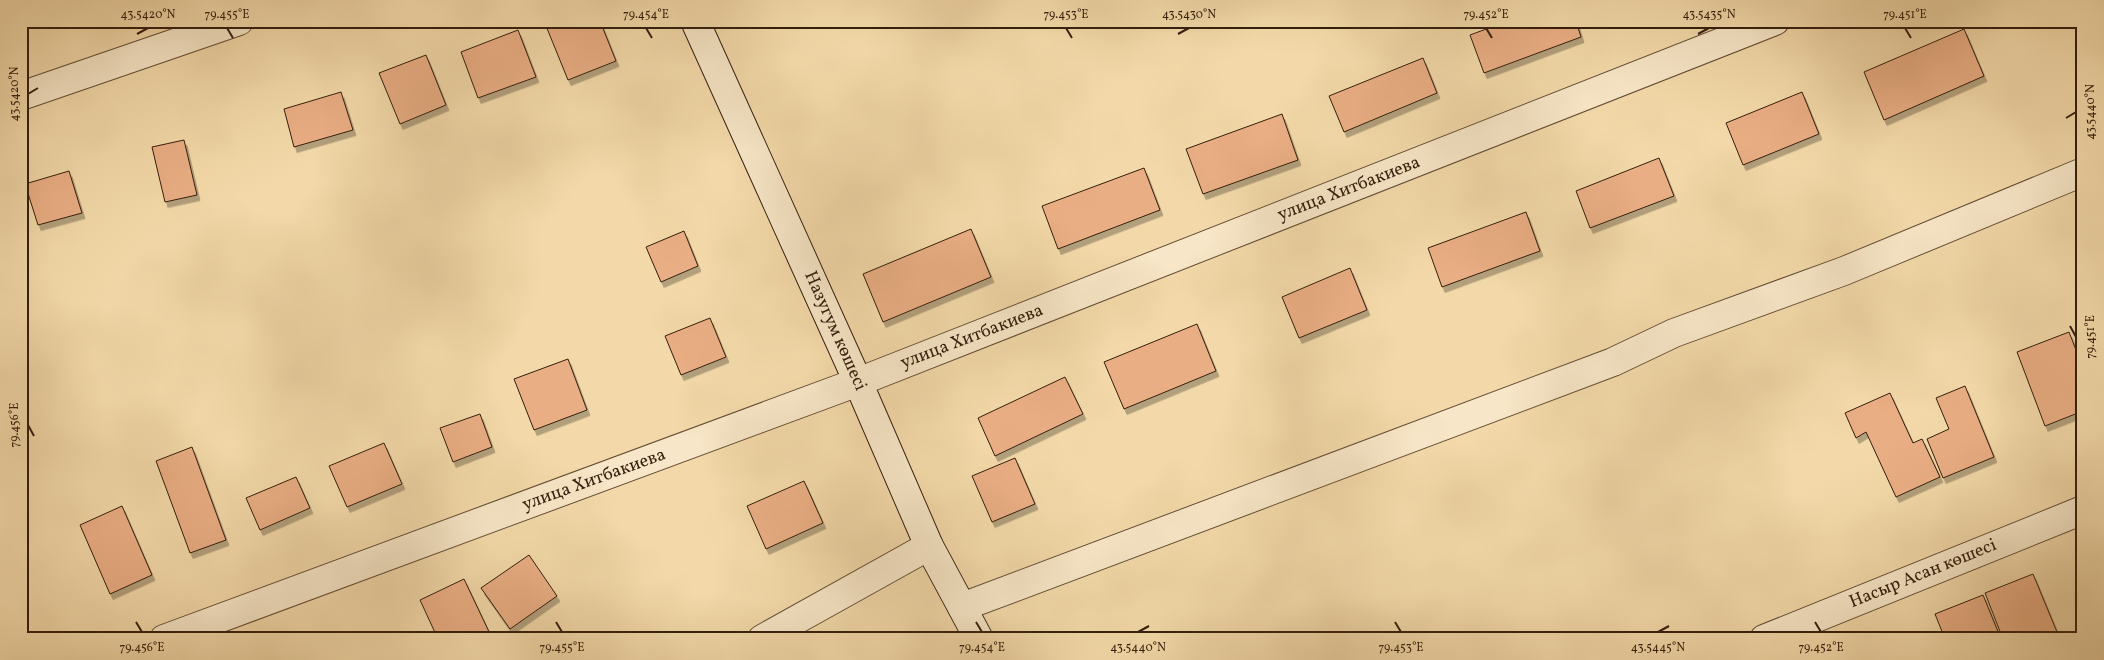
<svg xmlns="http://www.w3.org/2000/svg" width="2104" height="660" viewBox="0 0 2104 660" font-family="Vollkorn,serif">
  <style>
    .building { fill: #eaae84; stroke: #341e0d; filter: url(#shadow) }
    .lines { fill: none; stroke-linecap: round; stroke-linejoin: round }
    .street-casing { stroke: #644d34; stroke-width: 30 }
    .secondary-casing { stroke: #341e0d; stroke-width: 30 }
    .street { stroke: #f7e6c7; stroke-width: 28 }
    .secondary { stroke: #f7e6c7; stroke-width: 28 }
    .ticks { fill: none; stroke: #341e0d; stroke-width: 2 }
    .labels { text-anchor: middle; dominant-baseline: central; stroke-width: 5; stroke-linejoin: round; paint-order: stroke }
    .street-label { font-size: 18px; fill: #341e0d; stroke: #f7e6c7 }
    .neatline { fill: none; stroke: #341e0d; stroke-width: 2 }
    .ticks-label { font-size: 12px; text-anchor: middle; fill: #341e0d }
  </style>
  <defs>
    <filter id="shadow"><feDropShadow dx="3" dy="5.5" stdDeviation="0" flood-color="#0004"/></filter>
  </defs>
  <rect width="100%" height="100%" fill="#f3d9a9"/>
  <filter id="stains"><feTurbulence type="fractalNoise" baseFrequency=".004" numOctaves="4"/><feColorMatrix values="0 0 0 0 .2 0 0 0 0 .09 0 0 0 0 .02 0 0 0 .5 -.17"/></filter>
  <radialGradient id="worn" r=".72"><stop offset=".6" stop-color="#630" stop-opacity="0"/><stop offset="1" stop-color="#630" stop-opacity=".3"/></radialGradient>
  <path class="building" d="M544 21H600L616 61 568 80Z
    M1508 21H1576L1581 37 1484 73 1470 35Z
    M1964 29 1984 76 1884 120 1864 72Z
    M518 30 536 77 478 98 461 52Z
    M426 55 446 105 400 124 379 73Z
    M1423 58 1437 93 1344 132 1329 96Z
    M341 92 353 130 294 147 284 109Z
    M1802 92 1819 134 1743 165 1726 123Z
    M1282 114 1298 160 1203 194 1186 149Z
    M184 140 197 195 165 202 152 147Z
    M1659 158 1674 196 1590 228 1576 191Z
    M1144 168 1160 210 1058 249 1042 206Z
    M69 171 82 213 38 225 25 184Z
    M1526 212 1540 251 1442 287 1428 248Z
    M971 229 991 277 883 322 863 274Z
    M684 231 698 266 661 282 646 247Z
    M1350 268 1367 310 1299 338 1282 297Z
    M710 318 726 357 681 375 665 336Z
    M1197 324 1216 371 1124 409 1104 362Z
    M2069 332 2083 368V411L2045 426 2017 352Z
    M568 359 587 410 534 430 514 379Z
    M1065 377 1083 414 995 456 978 418Z
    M1965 386 1994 457 1943 478 1927 439 1949 429 1936 398Z
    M1890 393 1913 443 1922 439 1940 477 1896 497 1866 432 1856 438 1845 413Z
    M480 414 492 447 453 462 440 428Z
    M384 443 402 484 347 507 329 466Z
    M192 447 226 540 190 553 156 461Z
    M1015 458 1035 504 992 522 972 476Z
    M296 477 310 508 260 530 246 498Z
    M804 481 823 523 766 549 747 506Z
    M122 506 152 575 110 594 80 525Z
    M529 555 557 596 510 629 481 588Z
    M2033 574 2057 632 2040 639H2003L1985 593Z
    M464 579 491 636 485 639H438L420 600Z
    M1983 595 2001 639H1945L1935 614Z"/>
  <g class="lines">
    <defs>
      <path id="street" d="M21 96 239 21
        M962 607 1613 362 1674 333 1844 271 2083 172
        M164 639 858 382 1775 21
        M762 639 929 546
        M1764 639 2083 510"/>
      <path id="secondary" d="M695 21 858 382 929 546 979 639"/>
    </defs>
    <use href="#street" class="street-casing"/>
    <use href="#secondary" class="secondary-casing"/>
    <use href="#street" class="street"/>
    <use href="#secondary" class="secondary"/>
  </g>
  <path class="ticks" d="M227 28 233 38M646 28 652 38M1066 28 1072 38M1486 28 1492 38M1905 28 1911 38M137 34 148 28M1178 34 1189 28M1698 34 1709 28M28 94 38 88M2066 118 2076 112M2070 326 2076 337M28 425 34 436M136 622 142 632M556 622 562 632M976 622 982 632M1395 622 1401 632M1815 622 1821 632M1138 632 1149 626M1658 632 1669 626"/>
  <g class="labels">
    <g class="street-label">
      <text transform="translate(1349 189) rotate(-21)">улица Хитбакиева</text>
      <text transform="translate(835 331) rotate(66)">Назугум көшесі</text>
      <text transform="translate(972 337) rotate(-21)">улица Хитбакиева</text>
      <text transform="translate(594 480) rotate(-20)">улица Хитбакиева</text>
      <text transform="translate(1923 574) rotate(-22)">Насыр Асан көшесі</text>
    </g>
  </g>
  <rect width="2104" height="660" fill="none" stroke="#f3d9a9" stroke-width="55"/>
  <rect x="28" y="28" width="2048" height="604" class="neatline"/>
  <g class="ticks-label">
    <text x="148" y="18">43.5420°N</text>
    <text x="227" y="18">79.455°E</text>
    <text x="646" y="18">79.454°E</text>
    <text x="1066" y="18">79.453°E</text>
    <text x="1189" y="18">43.5430°N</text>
    <text x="1486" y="18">79.452°E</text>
    <text x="1709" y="18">43.5435°N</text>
    <text x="1905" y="18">79.451°E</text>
    <text transform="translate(14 94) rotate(-90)" y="4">43.5420°N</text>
    <text transform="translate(2090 112) rotate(-90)" y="4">43.5440°N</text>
    <text transform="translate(2090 337) rotate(-90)" y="4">79.451°E</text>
    <text transform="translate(14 425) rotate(-90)" y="4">79.456°E</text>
    <text x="142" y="651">79.456°E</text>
    <text x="562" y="651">79.455°E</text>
    <text x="982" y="651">79.454°E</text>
    <text x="1138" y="651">43.5440°N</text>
    <text x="1401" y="651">79.453°E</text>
    <text x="1658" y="651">43.5445°N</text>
    <text x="1821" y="651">79.452°E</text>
  </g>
  <rect width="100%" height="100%" filter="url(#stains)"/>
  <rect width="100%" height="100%" fill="url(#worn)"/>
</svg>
